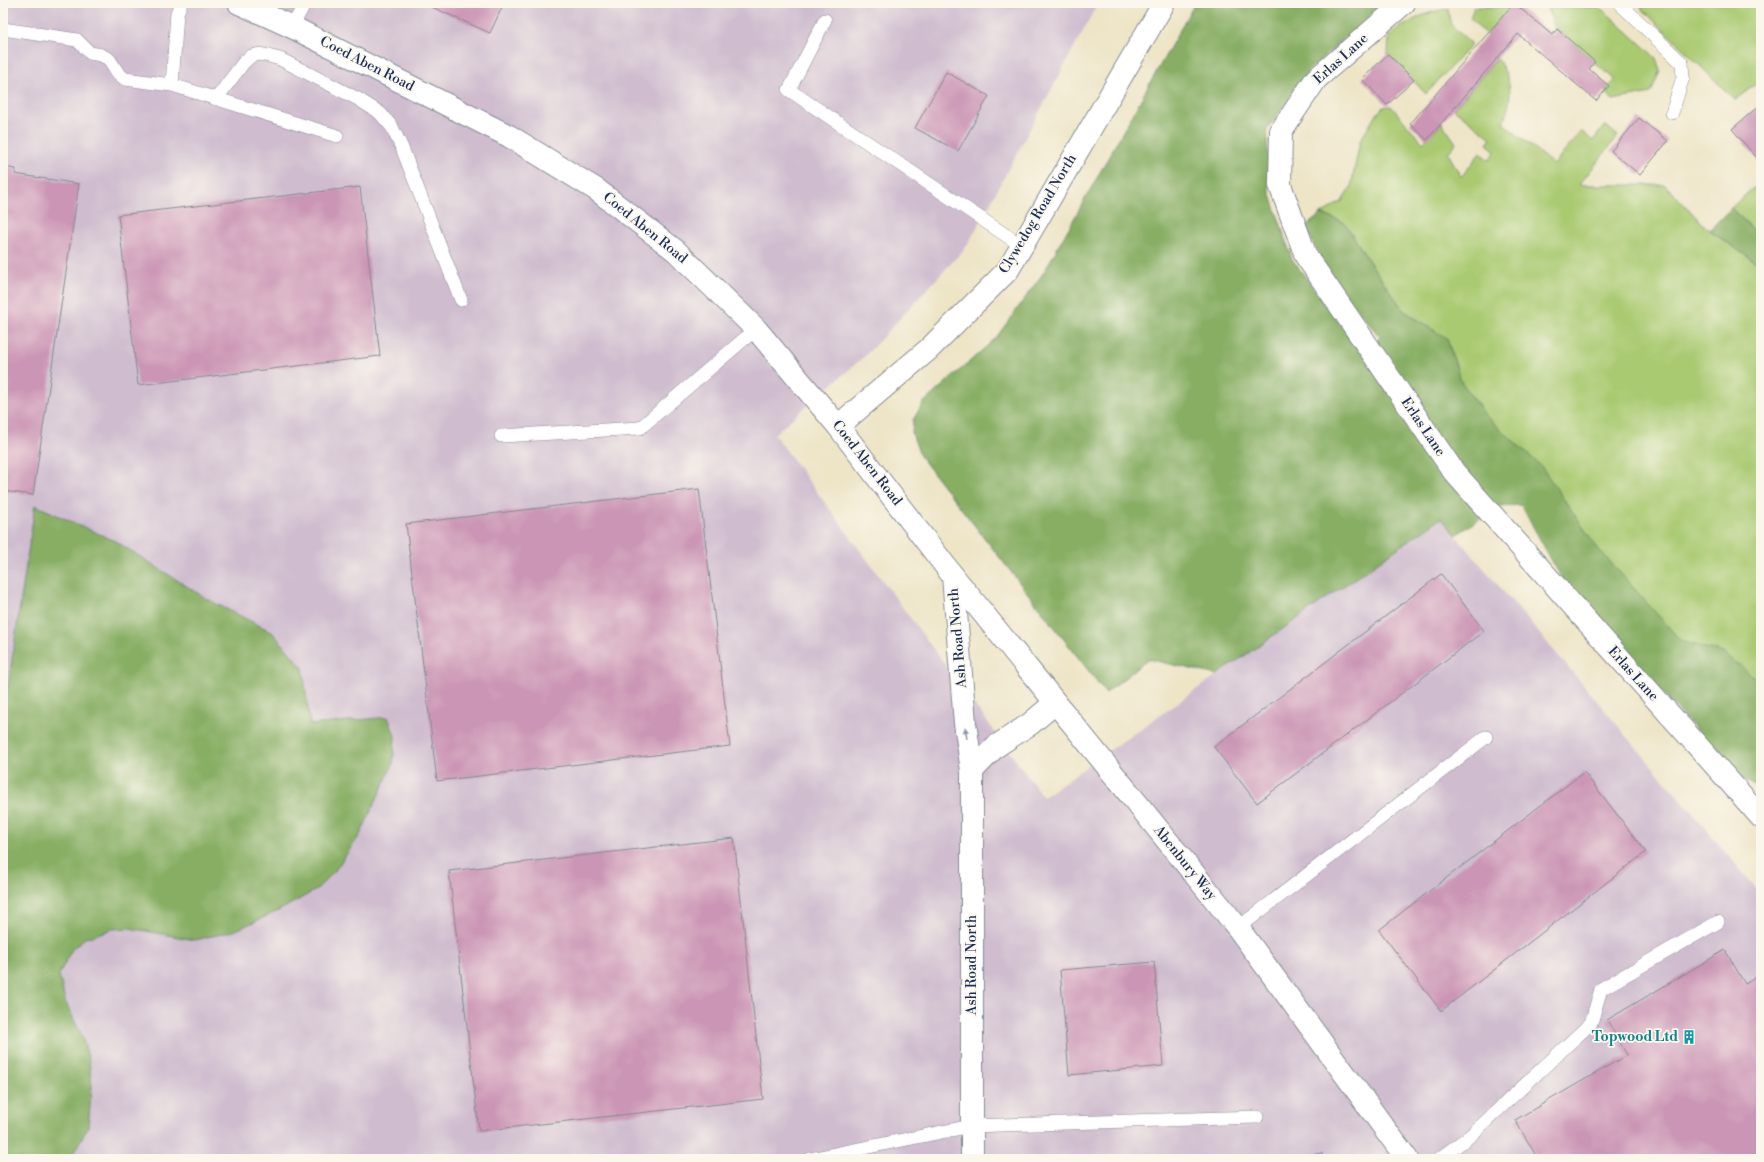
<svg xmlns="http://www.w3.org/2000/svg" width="1764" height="1162" viewBox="0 0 1764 1162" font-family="'Libre Bodoni',serif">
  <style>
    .industrial { fill: #cfbdcf }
    .green { fill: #aaca72; stroke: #627c68 }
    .forest { fill: #87ae64; stroke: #516e61 }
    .building { fill: #cb95b5 }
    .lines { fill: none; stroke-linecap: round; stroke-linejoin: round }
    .lane-casing { stroke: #848a92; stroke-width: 14 }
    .street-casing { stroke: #848a92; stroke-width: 24 }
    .secondary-casing { stroke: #848a92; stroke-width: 24 }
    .lane { stroke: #fff; stroke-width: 13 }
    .street { stroke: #fff; stroke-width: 22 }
    .secondary { stroke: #fff; stroke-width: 22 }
    .oneway { fill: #8d97ae }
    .labels { text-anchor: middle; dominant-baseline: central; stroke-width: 3.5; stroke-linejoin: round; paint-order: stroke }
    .street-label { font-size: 14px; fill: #1b2f5e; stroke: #fbf7ec }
    .culture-label { font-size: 14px; font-weight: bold; fill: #0d838f; stroke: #fbf7ec; text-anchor: end }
  </style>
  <rect width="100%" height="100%" fill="#fbf7ec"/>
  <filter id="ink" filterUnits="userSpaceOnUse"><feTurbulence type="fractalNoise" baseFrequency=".025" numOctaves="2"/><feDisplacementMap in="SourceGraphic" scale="8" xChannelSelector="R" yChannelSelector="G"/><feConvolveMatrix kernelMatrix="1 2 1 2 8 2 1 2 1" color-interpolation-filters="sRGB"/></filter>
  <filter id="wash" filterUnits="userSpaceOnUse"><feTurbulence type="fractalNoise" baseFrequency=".012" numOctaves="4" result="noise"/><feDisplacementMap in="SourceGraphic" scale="16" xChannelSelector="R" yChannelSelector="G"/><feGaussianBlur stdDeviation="0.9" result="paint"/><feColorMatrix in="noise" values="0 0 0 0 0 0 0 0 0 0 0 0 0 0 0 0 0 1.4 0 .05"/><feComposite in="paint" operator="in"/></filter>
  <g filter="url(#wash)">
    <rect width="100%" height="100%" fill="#eee5c7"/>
    <path class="industrial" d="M3 3H1098L967 246 866 355 774 434 1043 797 1441 518 1761 894V1159H3Z"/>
    <path class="green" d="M1636 3H1761V80L1735 100Z
      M1474 7H1511L1486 35 1470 18Z
      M1547 7H1598L1608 14 1656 58 1660 70 1651 93 1613 100 1605 91 1615 80 1557 29 1556 31Z
      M1448 9 1451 25 1472 44 1426 94 1388 54 1389 35C1407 23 1425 11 1448 9Z
      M1497 59C1513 80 1513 99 1503 123L1554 165 1581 131 1593 141 1605 125 1618 136 1579 185H1665L1709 230 1761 266V771L1483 450 1447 339 1404 311 1366 257 1345 223 1321 214 1342 201 1351 187 1360 141 1374 118 1383 107 1391 106 1423 143 1442 123 1456 143 1448 153 1461 177 1480 153 1489 160 1495 151 1487 144 1491 138 1454 109Z
      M1753 188 1761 189V230L1757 233 1731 208Z"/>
    <path class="forest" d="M1195 3H1384L1309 70 1267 130 1269 189 1292 259 1365 357 1380 337 1352 303 1324 264 1305 227 1321 214 1345 223 1366 257 1404 311 1447 339 1461 381 1485 415 1541 466 1596 546 1681 641 1724 653 1761 683V791L1732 771 1562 579 1521 505 1499 506 1456 535 1441 518 1217 675 1148 659 1106 693 920 456 912 433 913 420 923 403 996 338 1044 272Z
      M1731 208 1756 233 1761 230V266L1709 230Z
      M35 505 117 542 207 599 272 632 303 668 310 725 388 717 395 736 393 764 360 835 334 872 316 890 278 911 234 931 195 940 129 928 113 929 85 938 72 949 59 974 65 1001 82 1036 89 1060 92 1087 88 1127 70 1159H3V720Z"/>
    <g id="blocks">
      <path class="building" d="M423 3H504L490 33Z
        M1514 3 1552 35 1557 29 1595 62 1589 69 1609 86 1596 101 1518 34 1427 140 1410 124Z
        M1388 54 1414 80 1387 105 1362 79Z
        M946 72 989 96 958 151 915 128Z
        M1761 104V163L1732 129Z
        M1639 118 1668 141 1640 175 1611 151Z
        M3 167 16 169 15 174 79 184 33 495 3 491Z
        M360 187 380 356 138 385 118 215Z
        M699 489 730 746 437 781 406 524Z
        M1441 574 1484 631 1257 803 1214 747Z
        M1584 772 1646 852 1441 1011 1379 930Z
        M734 838 763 1099 479 1131 449 871Z
        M1725 950 1745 984 1761 974V1159H1538L1515 1120 1627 1055 1607 1020Z
        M1154 962 1163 1066 1069 1075 1060 970Z
        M1322 1153V1159H1279V1158Z"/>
    </g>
  </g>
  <g filter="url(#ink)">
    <use href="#blocks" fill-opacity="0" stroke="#848a92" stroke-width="1"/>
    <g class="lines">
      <defs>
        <path id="lane" d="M181 3 177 13 172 85 337 136
          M1619 3 1682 63 1683 77 1672 113
          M825 20 789 90 1022 246
          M292 27 305 3
          M3 29 77 40 90 53 101 55 109 59 118 73 125 79 172 85
          M216 99 244 62 251 56 260 54 280 59 358 99 380 113 392 127 402 148 461 300
          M501 436 640 428 756 329
          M1238 928 1486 737
          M810 1159 971 1126 1257 1117
          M1439 1159 1470 1136 1591 1023 1601 989 1718 922"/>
        <path id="street" d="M1404 3 1316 79 1281 131 1280 185 1306 256 1454 472 1761 817
          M953 576 965 723 972 771V1159
          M972 771 995 747 1030 724 1055 703"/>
        <path id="secondary" d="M239 3 292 27 509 136 597 190 676 251 756 329 838 426 953 576 1238 928 1407 1159
          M838 426 929 349 1008 270 1164 3"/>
      </defs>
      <use href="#lane" class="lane-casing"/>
      <use href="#street" class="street-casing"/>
      <use href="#secondary" class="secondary-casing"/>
      <use href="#lane" class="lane"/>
      <use href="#street" class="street"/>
      <use href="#secondary" class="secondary"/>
    </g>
    <defs><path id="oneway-solid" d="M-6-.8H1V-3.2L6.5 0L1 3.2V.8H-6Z"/></defs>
    <use class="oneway" href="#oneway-solid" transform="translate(966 733) rotate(-99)"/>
  </g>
  <defs>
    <symbol id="building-bare" viewBox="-9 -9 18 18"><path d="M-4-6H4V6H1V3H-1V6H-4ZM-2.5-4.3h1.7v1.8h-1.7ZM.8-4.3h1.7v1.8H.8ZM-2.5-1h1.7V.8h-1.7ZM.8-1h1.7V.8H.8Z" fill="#0f9aa8" stroke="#fbf7ec" stroke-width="2.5" paint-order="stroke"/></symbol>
  </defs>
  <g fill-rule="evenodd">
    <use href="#building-bare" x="1679" y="1027" width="20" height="20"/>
  </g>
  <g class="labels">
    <g class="street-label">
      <text transform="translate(1341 59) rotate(-42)">Erlas Lane</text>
      <text transform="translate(367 64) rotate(27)">Coed Aben Road</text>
      <text transform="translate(1038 214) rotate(-59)">Clywedog Road North</text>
      <text transform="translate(645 228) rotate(39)">Coed Aben Road</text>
      <text transform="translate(1423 427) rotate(56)">Erlas Lane</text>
      <text transform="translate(867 463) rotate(52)">Coed Aben Road</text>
      <text transform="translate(958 638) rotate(-95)">Ash Road North</text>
      <text transform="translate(1633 674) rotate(48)">Erlas Lane</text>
      <text transform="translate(1185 863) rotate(51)">Abenbury Way</text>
      <text transform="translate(972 965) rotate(-90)">Ash Road North</text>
    </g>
    <g class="culture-label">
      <text x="1678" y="1037">Topwood Ltd</text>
    </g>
  </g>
  <rect width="1764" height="1162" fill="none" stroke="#fbf7ec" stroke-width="16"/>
</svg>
